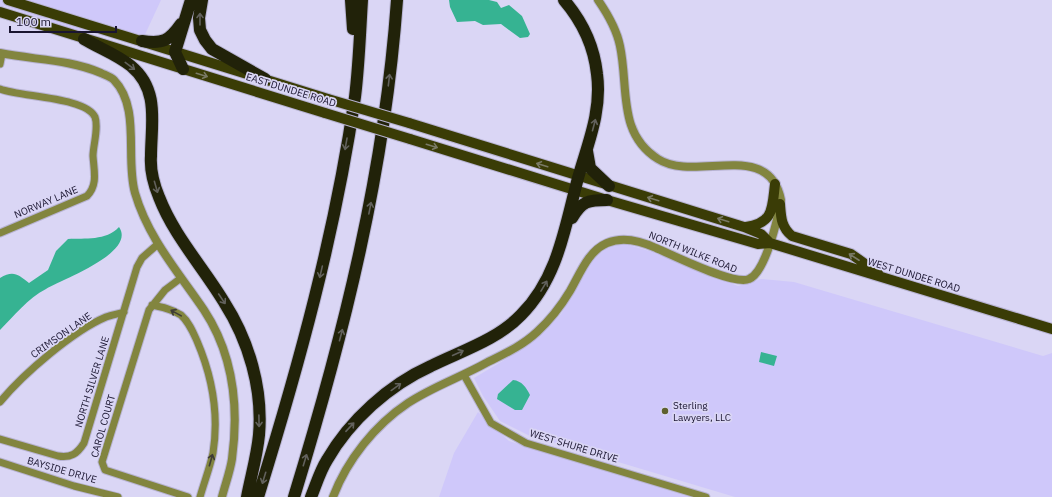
<svg xmlns="http://www.w3.org/2000/svg" width="1052" height="497" viewBox="0 0 1052 497" font-family="'IBM Plex Sans',sans-serif">
  <style>
    .built { fill: #cfc8fa }
    .water { fill: #36b392 }
    .lines { fill: none; stroke-linecap: round; stroke-linejoin: round }
    .minor-casing { stroke: #b7b3d2; stroke-width: 9 }
    .tertiary-casing { stroke: #b7b3d2; stroke-width: 10 }
    .primary-casing { stroke: #b7b3d2; stroke-width: 12 }
    .motorway-casing { stroke: #b7b3d2; stroke-width: 14 }
    .minor { stroke: #82853f; stroke-width: 7 }
    .tertiary { stroke: #82853f; stroke-width: 8 }
    .primary { stroke: #3a3c06; stroke-width: 10 }
    .motorway { stroke: #212209; stroke-width: 12 }
    .primary-bridge-casing { stroke: #b7b3d2; stroke-width: 12; stroke-linecap: butt }
    .primary-bridge { stroke: #3a3c06; stroke-width: 10 }
    .oneway { stroke: #62615c }
    .oneway2 { stroke: #7a7a66 }
    .oneway3 { stroke: #3e3c35 }
    .poi-dot { fill: #5e612e; stroke: #dad6f5; stroke-width: 1.5 }
    .labels { text-anchor: middle; dominant-baseline: central; stroke-width: 3.5; stroke-linejoin: round; paint-order: stroke }
    .street-label { font-size: 10px; fill: #1a1530; stroke: #dad6f5 }
    .poi-label { font-size: 10px; fill: #1a1530; stroke: #dad6f5; text-anchor: start }
  </style>
  <rect width="100%" height="100%" fill="#dad6f5"/>
  <path class="built" d="M0 0H161L142 41 121 35 77 31 4 6 0 18Z
    M622 243 656 253 738 286 761 279 794 282 1043 356 1052 353V497H735L528 435 500 421 483 396 474 378 529 345 561 314 592 261 605 249Z
    M478 412 509 441 690 497H439L454 453Z"/>
  <path class="water" d="M449 0H489L497 2 501 8 509 5 522 16 530 34 528 37 520 38 501 24 483 25 475 21 457 22 450 7Z
    M119 227C137 253 60 280 46 289 28 298 14 316 0 330V278C13 270 18 274 29 283L48 270 56 251 68 239C85 238 106 241 119 227Z
    M761 352 777 356 774 366 759 362Z
    M513 380C522 381 526 387 530 395L522 410H515L497 399 498 394Z"/>
  <g class="lines">
    <defs>
      <path id="minor" d="M0 64 2 54
        M0 89C20 97 86 97 95 117 99 128 93 145 93 156 94 171 98 185 87 196L0 233
        M181 278 165 290 149 310 102 462 105 470 188 497
        M152 305C162 307 172 309 181 315 189 322 193 332 197 341 212 376 219 415 213 453 210 467 204 483 200 497
        M464 375 491 423 526 443 706 497
        M0 402C23 374 73 331 106 317 111 315 118 314 124 312
        M0 439 58 456C71 458 77 454 84 443L137 267 142 258 158 244
        M0 462 74 486 118 497"/>
      <path id="tertiary" d="M0 53C34 60 68 59 101 73 105 75 111 77 114 80 141 108 125 158 135 193 148 238 179 273 204 310 233 354 239 407 232 459 230 472 225 485 222 497
        M333 497C347 460 375 425 408 403 432 387 461 377 486 363 504 354 522 346 537 332 550 320 561 306 570 291 580 274 588 251 607 243 623 236 641 241 656 248 673 255 734 286 749 279 766 272 778 217 781 200 769 138 695 183 658 159 617 133 629 88 620 46 617 31 607 13 598 0"/>
      <path id="primary" d="M8 0 328 99
        M0 12 325 113
        M409 123 744 227 761 234 770 243
        M410 139 607 200 758 244 770 243 1052 329
        M780 204C781 217 781 227 792 236L851 254 878 273
        M746 227C774 223 772 208 775 184"/>
      <path id="motorway" d="M202 0 199 18 200 30 205 40 212 49 265 79
        M351 0 353 29
        M84 39C99 48 118 55 131 66 160 90 151 124 151 156 150 170 154 185 159 197 174 236 203 267 224 302 249 341 263 389 259 435 257 456 251 476 247 497
        M142 41C163 44 169 41 181 24
        M183 69 175 52 191 0
        M587 151 590 168 609 186
        M572 218C582 201 588 200 607 200
        M258 497C299 365 335 234 355 97 359 65 360 32 362 0
        M294 497C344 334 385 170 397 0
        M311 497C316 485 320 471 327 460 350 420 389 385 431 366 461 351 497 340 521 315 558 278 565 227 578 178 588 143 602 111 597 74 594 46 582 21 564 0"/>
    </defs>
    <use href="#minor" class="minor-casing"/>
    <use href="#tertiary" class="tertiary-casing"/>
    <use href="#primary" class="primary-casing"/>
    <use href="#motorway" class="motorway-casing"/>
    <use href="#minor" class="minor"/>
    <use href="#tertiary" class="tertiary"/>
    <use href="#primary" class="primary"/>
    <use href="#motorway" class="motorway"/>
    <defs>
      <path id="primary-bridge" d="M328 99 409 123
        M325 113 410 139"/>
    </defs>
    <use href="#primary-bridge" class="primary-bridge-casing"/>
    <use href="#primary-bridge" class="primary-bridge"/>
  </g>
  <defs><path id="oneway-shaft" d="M-6 0H5M1.5-3L5.5 0L1.5 3" fill="none" stroke-width="1.6" stroke-linecap="round" stroke-linejoin="round"/></defs>
  <g class="oneway">
    <use href="#oneway-shaft" transform="translate(200 19) rotate(-90)"/>
    <use href="#oneway-shaft" transform="translate(130 66) rotate(37)"/>
    <use href="#oneway-shaft" transform="translate(389 80) rotate(-83)"/>
    <use href="#oneway-shaft" transform="translate(594 125) rotate(-75)"/>
    <use href="#oneway-shaft" transform="translate(346 144) rotate(100)"/>
    <use href="#oneway-shaft" transform="translate(156 187) rotate(74)"/>
    <use href="#oneway-shaft" transform="translate(370 208) rotate(-79)"/>
    <use href="#oneway-shaft" transform="translate(321 272) rotate(103)"/>
    <use href="#oneway-shaft" transform="translate(544 286) rotate(-59)"/>
    <use href="#oneway-shaft" transform="translate(222 299) rotate(56)"/>
    <use href="#oneway-shaft" transform="translate(341 335) rotate(-75)"/>
    <use href="#oneway-shaft" transform="translate(458 353) rotate(-24)"/>
    <use href="#oneway-shaft" transform="translate(396 387) rotate(-36)"/>
    <use href="#oneway-shaft" transform="translate(259 421) rotate(89)"/>
    <use href="#oneway-shaft" transform="translate(350 427) rotate(-47)"/>
    <use href="#oneway-shaft" transform="translate(305 460) rotate(-73)"/>
    <use href="#oneway-shaft" transform="translate(264 478) rotate(107)"/>
  </g>
  <g class="oneway2">
    <use href="#oneway-shaft" transform="translate(202 75) rotate(17)"/>
    <use href="#oneway-shaft" transform="translate(432 146) rotate(17)"/>
    <use href="#oneway-shaft" transform="translate(542 165) rotate(-163)"/>
    <use href="#oneway-shaft" transform="translate(653 199) rotate(-163)"/>
    <use href="#oneway-shaft" transform="translate(723 220) rotate(-163)"/>
    <use href="#oneway-shaft" transform="translate(854 257) rotate(-147)"/>
  </g>
  <g class="oneway3">
    <use href="#oneway-shaft" transform="translate(176 313) rotate(-151)"/>
    <use href="#oneway-shaft" transform="translate(211 460) rotate(-74)"/>
  </g>
  <circle class="poi-dot" cx="665" cy="411" r="4"/>
  <g class="labels">
    <g class="street-label">
      <text transform="translate(291 90) rotate(17)">EAST DUNDEE ROAD</text>
      <text transform="translate(46 202) rotate(-23)">NORWAY LANE</text>
      <text transform="translate(693 252) rotate(22)">NORTH WILKE ROAD</text>
      <text transform="translate(914 275) rotate(17)">WEST DUNDEE ROAD</text>
      <text transform="translate(61 335) rotate(-35)">CRIMSON LANE</text>
      <text transform="translate(92 382) rotate(-73)">NORTH SILVER LANE</text>
      <text transform="translate(103 426) rotate(-74)">CAROL COURT</text>
      <text transform="translate(574 446) rotate(17)">WEST SHURE DRIVE</text>
      <text transform="translate(62 470) rotate(16)">BAYSIDE DRIVE</text>
    </g>
    <g class="poi-label">
      <text x="673" y="405">Sterling<tspan x="673" dy="12">Lawyers, LLC</tspan></text>
    </g>
  </g>
  <path d="M10 26v6h106v-6" fill="none" stroke="#1a1530" stroke-width="2"/>
  <text x="16" y="26" font-size="12" fill="#1a1530" stroke="#dad6f5" stroke-width="3" paint-order="stroke">100 m</text>
</svg>
